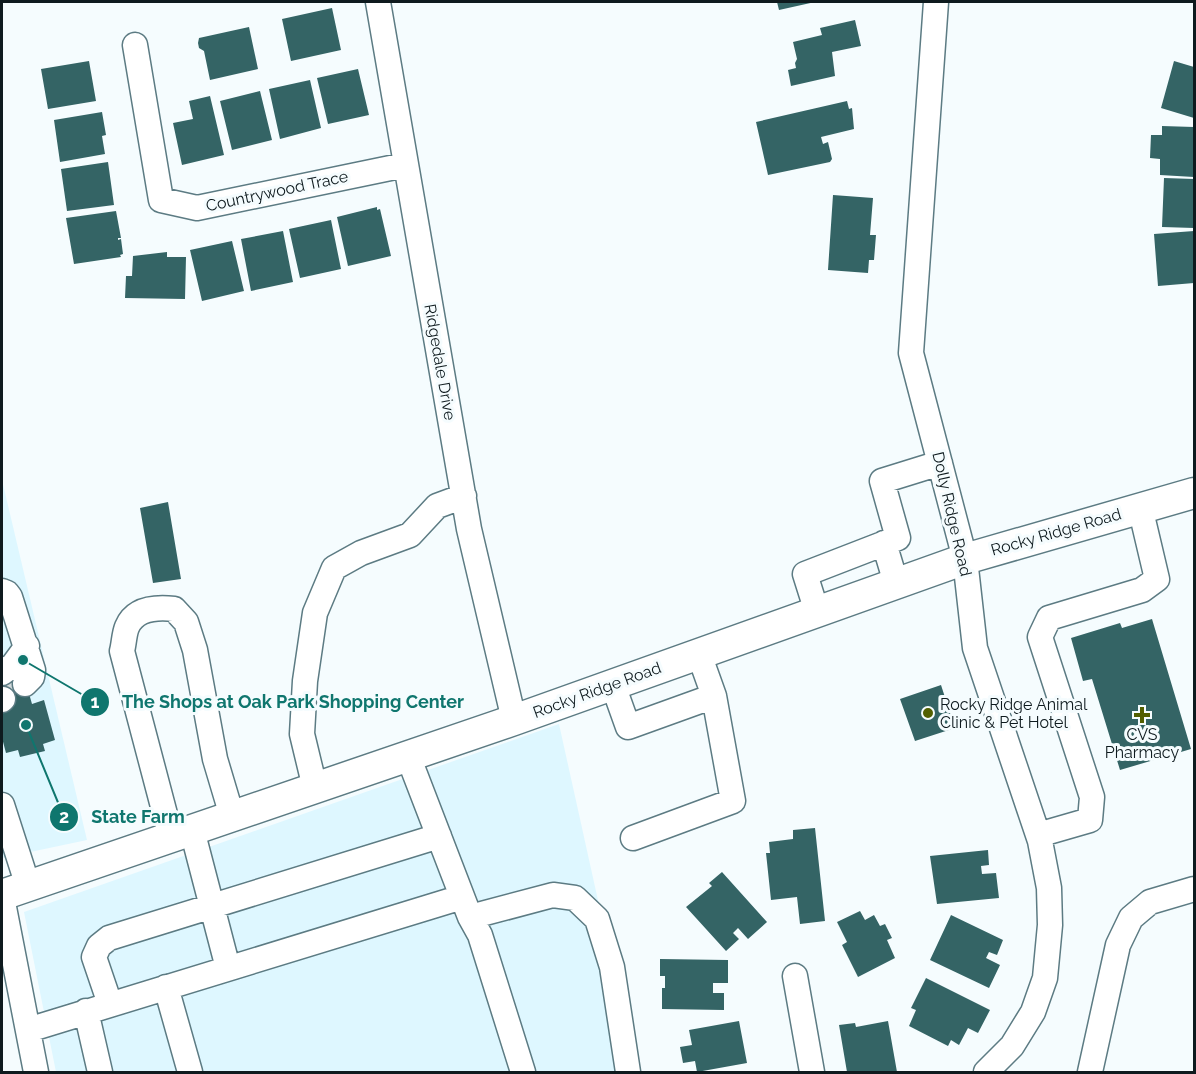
<svg xmlns="http://www.w3.org/2000/svg" width="1196" height="1074" viewBox="0 0 1196 1074" font-family="Raleway,sans-serif">
  <style>
    .built { fill: #def7ff }
    .building { fill: #346465 }
    .lines { fill: none; stroke-linecap: round; stroke-linejoin: round }
    .minor-tunnel { stroke: #d2dadc; stroke-width: 24; stroke-dasharray: 24 12; stroke-linecap: butt }
    .minor-casing { stroke: #5c7b83; stroke-width: 27 }
    .major-casing { stroke: #5c7b83; stroke-width: 33 }
    .minor { stroke: #fff; stroke-width: 24 }
    .major { stroke: #fff; stroke-width: 30 }
    .poi-dot { fill: #525f00; stroke: #f5fcfe; stroke-width: 2 }
    .labels { text-anchor: middle; dominant-baseline: central; stroke-width: 6; stroke-linejoin: round; paint-order: stroke }
    .street-label { font-size: 16px; fill: #0e1a1e; stroke: #f5fcfe }
    .poi-label { font-size: 16px; fill: #0e1a1e; stroke: #f5fcfe; text-anchor: start }
    .leader { fill: none; stroke: #0f766e; stroke-width: 2 }
    .callout-dot { fill: #0f766e; stroke: #f5fcfe; stroke-width: 2 }
    .mark-label { font-size: 18px; text-anchor: middle; font-weight: bold; fill: #fff }
    .callout-label { font-size: 18px; text-anchor: middle; font-weight: bold; fill: #0f766e; stroke: #f5fcfe; stroke-width: 6; stroke-linejoin: round; paint-order: stroke }
  </style>
  <rect width="100%" height="100%" fill="#f5fcfe"/>
  <path class="built" d="M2 480 87 840 2 858Z
    M559 724 636 1072H56L24 912Z"/>
  <path class="building" d="M777 2H815L779 10Z
    M332 8 341 50 291 61 282 19Z
    M855 20 861 46 832 52 835 76 791 86 788 70 796 68 795 63 797 59 793 42 822 35 820 28Z
    M249 27 258 69 210 80 204 51 199 48 198 43 199 38Z
    M89 61 96 101 48 109 41 69Z
    M1174 61 1194 67V118L1161 108Z
    M358 69 369 115 328 124 317 78Z
    M310 80 321 128 280 139 269 89Z
    M260 91 272 140 232 150 220 101Z
    M210 96 224 155 182 165 173 123 193 119 189 101Z
    M847 101 849 109 852 108 854 129 821 137 823 144 828 142 832 159 830 162 768 175 756 122Z
    M102 112 106 135 102 136 105 154 60 162 54 120Z
    M1162 126 1194 127V177L1160 175V159L1150 158 1151 135H1162Z
    M108 162 114 205 67 211 61 169Z
    M1164 178 1194 179V228L1162 227Z
    M833 195 873 198 870 235H876L874 260H869L868 273 828 270Z
    M377 207V210L380 209 391 256 348 266 337 217Z
    M116 211 121 238H118V240L121 239 123 254 120 255 121 257 74 264 66 218Z
    M331 220 341 269 300 278 289 229Z
    M283 231 293 282 251 291 241 239Z
    M1194 231V283L1158 286 1154 234Z
    M232 241 244 291 202 301 190 250Z
    M167 252V257H186L185 299 125 298 126 276H132L133 256Z
    M168 502 181 579 153 583 140 508Z
    M1152 619 1191 749 1120 770 1092 679 1083 681 1071 638 1120 623 1122 628Z
    M12 666 28 690 32 704 44 700 55 740 43 744 45 751 20 757 18 750 6 753 2 738V673Z
    M941 685 955 728 915 741 900 699Z
    M815 828 825 921 800 924 797 897 771 900 766 853H770L769 842 793 839V830Z
    M988 850 989 865 981 866 982 874 996 873 999 898 937 904 930 856Z
    M722 872 767 922 748 939 738 928 733 933 739 939 726 951 686 907 712 886 709 883Z
    M860 911 865 920 874 915 880 926 885 924 892 938 887 940 895 958 858 977 842 945 847 942 837 922Z
    M951 915 1003 940 997 955 989 952 986 958 1000 965 989 988 930 960Z
    M660 959 728 960V983H713V993H724V1010L662 1009V988H665V976H660Z
    M926 978 990 1010 978 1033 968 1028 959 1045 951 1040 948 1046 909 1026 916 1010 911 1008Z
    M739 1021 747 1063 697 1072 695 1061 683 1063 680 1047 692 1045 689 1030Z
    M888 1021 897 1072H847L839 1025 855 1023 856 1027Z"/>
  <g class="lines">
    <path class="minor-tunnel" d="M2 687 18 676"/>
    <defs>
      <path id="minor" d="M378 2 469 529 514 720
        M936 2 911 353 965 559 975 648 1040 841 1049 888 1050 925 1045 978 1033 1012 1012 1046 986 1072
        M135 45 161 200 197 208 405 165
        M884 543 896 583
        M2 591 7 593 10 597 33 670 32 677 25 684
        M817 612 805 574 898 538 882 481 940 463
        M2 673 13 665 27 646
        M613 685 628 727 714 696 699 654
        M2 700 3 699
        M408 756 470 917 480 935 523 1072
        M315 788 302 734 305 681 315 613 334 568 361 553 410 535 437 506 464 496
        M2 805 28 886
        M192 830 228 968
        M1038 835 1090 820 1092 797 1040 637 1049 618 1142 590 1157 579 1140 507
        M171 837 122 651C124 644 124 634 127 627 135 608 156 607 174 609L186 622 195 650 215 759 232 816
        M633 838 733 801 714 696
        M2 897 36 1072
        M470 917 553 895 575 898 597 919 612 967 628 1072
        M795 976 812 1072
        M166 987 190 1072
        M110 1004 94 957 99 946 109 938 439 836
        M86 1011 100 1072
        M28 1030 462 897
        M1090 1072 1118 945 1131 918 1150 902 1194 889"/>
      <path id="major" d="M2 895 514 720 965 559 1194 493"/>
    </defs>
    <use href="#minor" class="minor-casing"/>
    <use href="#major" class="major-casing"/>
    <use href="#minor" class="minor"/>
    <use href="#major" class="major"/>
  </g>
  <g class="poi-dot">
    <circle cx="928" cy="713" r="6"/>
    <path d="M1139 706h6v6h6v6h-6v6h-6v-6h-6v-6h6z"/>
  </g>
  <g class="labels">
    <g class="street-label">
      <text transform="translate(277 191) rotate(-12)">Countrywood Trace</text>
      <text transform="translate(440 362) rotate(80)">Ridgedale Drive</text>
      <text transform="translate(952 514) rotate(77)">Dolly Ridge Road</text>
      <text transform="translate(1056 532) rotate(-16)">Rocky Ridge Road</text>
      <text transform="translate(597 690) rotate(-20)">Rocky Ridge Road</text>
    </g>
    <g class="poi-label">
      <text x="940" y="704">Rocky Ridge Animal<tspan x="940" dy="18">Clinic &amp; Pet Hotel</tspan></text>
      <text x="1142" y="734" text-anchor="middle">CVS<tspan x="1142" dy="18">Pharmacy</tspan></text>
    </g>
  </g>
  <path class="leader" d="M23 660L95 702M26 725L64 817"/>
  <g class="callout-dot">
    <circle cx="23" cy="660" r="6"/>
    <circle cx="26" cy="725" r="6"/>
    <circle cx="95" cy="702" r="15"/>
    <circle cx="64" cy="817" r="15"/>
  </g>
  <g class="mark-label">
    <text x="95" y="708">1</text>
    <text x="64" y="823">2</text>
  </g>
  <g class="callout-label">
    <text x="293" y="708">The Shops at Oak Park Shopping Center</text>
    <text x="138" y="823">State Farm</text>
  </g>
  <rect width="1196" height="1074" fill="none" stroke="#0e1a1e" stroke-width="6"/>
</svg>
